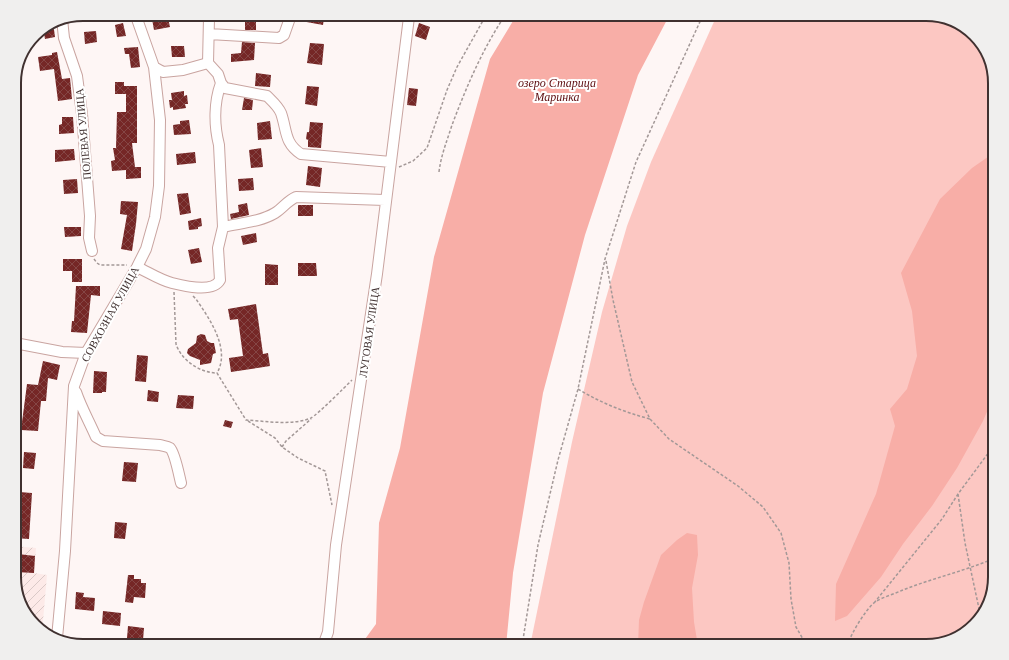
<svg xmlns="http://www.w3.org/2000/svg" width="1009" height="660" viewBox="0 0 1009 660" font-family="'Times New Roman',serif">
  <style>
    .industrial { fill: url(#industrial-furrows) }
    .pitch { fill: #fcc7c2 }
    .water { fill: #f8aea7 }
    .building { fill: url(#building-cross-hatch) }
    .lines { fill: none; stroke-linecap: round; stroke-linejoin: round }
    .street-casing { stroke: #c9a4a0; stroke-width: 12 }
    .path { stroke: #a39897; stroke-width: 1.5; stroke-dasharray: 3 2; stroke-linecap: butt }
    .street { stroke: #fff; stroke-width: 10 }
    .labels { text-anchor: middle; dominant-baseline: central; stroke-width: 4; stroke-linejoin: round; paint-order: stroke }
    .street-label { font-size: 11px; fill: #403130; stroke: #fff }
    .water-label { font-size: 12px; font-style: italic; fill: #5e0e11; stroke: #fff }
    .rim { fill: none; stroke: #403130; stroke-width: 2 }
  </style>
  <defs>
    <pattern id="industrial-furrows" width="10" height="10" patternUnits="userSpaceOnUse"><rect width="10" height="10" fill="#fdeae8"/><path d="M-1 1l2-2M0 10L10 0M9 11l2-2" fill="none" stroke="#dac9c7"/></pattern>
    <pattern id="building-cross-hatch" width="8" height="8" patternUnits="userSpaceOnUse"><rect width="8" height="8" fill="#752726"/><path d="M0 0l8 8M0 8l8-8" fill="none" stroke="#854645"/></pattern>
  </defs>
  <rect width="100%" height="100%" fill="#fef6f5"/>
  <path class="industrial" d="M14 546 36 548 34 573 47 575 42 632 23 611 14 581Z"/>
  <path class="pitch" d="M926 14 964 25 986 49 995 83V577L984 615 960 637 926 646H530L572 442 602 312 627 226 651 162 717 15Z"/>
  <path class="water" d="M516 16H669L638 75 585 235 543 393 513 573 506 646H360L376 624 379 523 400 448 434 257 490 59Z
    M995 152V393L983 421 957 468 932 506 903 544 881 577 847 616 835 621 836 584 876 494 895 426 890 409 907 389 917 356 912 311 901 273 940 199 972 168Z
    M687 533 697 535 698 555 692 588 694 622 698 646H638L639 620 644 602 661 555 677 540Z"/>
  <path class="building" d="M168 18 170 27 154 30 152 19Z
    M245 18H256V30H245Z
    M301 18H324L323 25 301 21Z
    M53 22 55 37 45 39 43 28Z
    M123 23 126 36 117 37 115 25Z
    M419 23 430 27 426 40 415 36Z
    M96 31 97 42 85 44 84 32Z
    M242 42 255 43 254 60 231 62V54L241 53Z
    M310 43 324 44 322 65 307 63Z
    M171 46H184L185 57H172Z
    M138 47 140 67 131 68 129 54H125L124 48Z
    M57 52 62 79 70 78 72 99 58 101 54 69 40 71 38 57 52 55V53Z
    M256 73 271 75 270 87 255 86Z
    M115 82H124V86H137V143H132L135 167H141V178L126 179V170L112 171 111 161 115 160 113 148H116L117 112H126V94H115Z
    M307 86 319 87 317 106 305 104Z
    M409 88 418 89 416 106 407 105Z
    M184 91V96L187 95 188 104H185L186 108 173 110V107L170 108 169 100H172L171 93Z
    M244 98 253 100 252 110H242Z
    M62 117H73L74 133 59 134V125L62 124Z
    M189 120 191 134 174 135 173 125 180 124V121Z
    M270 121 272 139 258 140 257 123Z
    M310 122 323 123 321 148 308 147V140L306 139 307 132H309Z
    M261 148 263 167 251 168 249 150Z
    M74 149 75 160 55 162V150Z
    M195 152 196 163 177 165 176 154Z
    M308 166 322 168 320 187 306 185Z
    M253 178 254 190 239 191 238 179Z
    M77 179 78 193 64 194 63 180Z
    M188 193 191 213 180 215 177 194Z
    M121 201 138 202 136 224 132 251 121 249 127 215 120 214Z
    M247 203 249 215 231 219 230 214 239 212 238 205Z
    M298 205H313V216H298Z
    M201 218 202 226 198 227V229L189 230 188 221Z
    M64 227H81V236L65 237Z
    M256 233 257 242 243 245 241 236Z
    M199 248 202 262 191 264 188 250Z
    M63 259H82V282H72V271H63Z
    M298 263H316L317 276H298Z
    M265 264 278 265V285H265Z
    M76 286H100V296L91 295 87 333 71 332 72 321H74Z
    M256 304 263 354 268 353 270 366 231 372 229 358 243 356 238 319 230 320 228 309Z
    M201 334 205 335 207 341 211 343H214L216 353 213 354 211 363 200 365V360L190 356 187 353 188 349 196 343 197 336Z
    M137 355 148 356 146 382 135 381Z
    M43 361 60 365 57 380 48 378 46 401H41L38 431 21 430 27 384 38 385Z
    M94 371 107 372 106 392H102V393H93Z
    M148 390 159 392 158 402 147 401Z
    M178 395 194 396 193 409 176 408Z
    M225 420 233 422 231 428 223 426Z
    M24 452 36 453 34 469 23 468Z
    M124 462 138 463 136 482 122 481Z
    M19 492 32 493 29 539 15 538Z
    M115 522 127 523 125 539 114 538Z
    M18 554 35 556 34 573 16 572Z
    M128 575H134V579H141V583H146L145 598 134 597 133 603 125 602Z
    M76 592 84 593 83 597 95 598 94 611 75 609Z
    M103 611 121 613 120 626 102 624Z
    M128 626 144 628 143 640 127 638Z"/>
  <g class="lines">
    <defs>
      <path id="street" d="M209 18 208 63 218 74 221 83C214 102 214 125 219 145L223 227
        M62 19 64 38 77 76 82 114 90 216 89 238 92 251
        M209 34 279 38 284 35 290 18
        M154 67 163 72 183 70 208 63
        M221 83 225 88 267 96C272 101 278 106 281 113 287 130 284 143 301 154L391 162
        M137 267C148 272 160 280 172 283 184 286 213 293 220 280L218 248 223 227C240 223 260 222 275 213 283 208 287 201 296 197L385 200
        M14 345 20 344 62 352 86 353
        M76 392C81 407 89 421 96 437L103 441 160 445C163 446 167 446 170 448 175 453 179 475 181 483
        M57 638 65 551 74 386 86 353 137 267 146 249 155 217 159 186 160 120 154 67 137 19
        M323 646 328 632 336 545 377 274 409 17"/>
    </defs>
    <use href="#street" class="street-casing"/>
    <path class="path" d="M399 167 413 161 427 148 447 90 457 67 485 17
      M439 172C441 155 447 141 452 125 466 88 482 50 504 17
      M94 259 97 263 100 265H127
      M606 261 613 300 632 382 650 419 669 439 738 486 763 507 781 533 789 563 791 599 796 627 807 646
      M174 292 176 344C181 360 200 373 217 373L246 420C266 421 291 426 311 418 317 415 345 387 352 380
      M193 296 196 299C209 318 231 349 217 373
      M578 389C601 403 624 412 650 419
      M248 421 275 438 282 447 298 458 325 471 332 505
      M282 447 286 441 311 419
      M958 494 965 543 981 618
      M874 603 942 519 958 494 995 444
      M522 646 538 545 558 460 578 389 605 259 636 162 703 15
      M847 646C851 634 865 610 875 602 883 597 894 594 903 590 933 578 965 571 995 558"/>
    <use href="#street" class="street"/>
  </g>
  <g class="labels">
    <g class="street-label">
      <text transform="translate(83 134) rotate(-95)">ПОЛЕВАЯ УЛИЦА</text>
      <text transform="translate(110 314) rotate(-61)">СОВХОЗНАЯ УЛИЦА</text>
      <text transform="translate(369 332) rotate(-82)">ЛУГОВАЯ УЛИЦА</text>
    </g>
    <g class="water-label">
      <text x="557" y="83">озеро Старица<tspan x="557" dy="14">Маринка</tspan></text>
    </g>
  </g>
  <path d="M0 0H1009V660H0ZM83 21H926A62 62 0 0 1 988 83V577A62 62 0 0 1 926 639H83A62 62 0 0 1 21 577V83A62 62 0 0 1 83 21Z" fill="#f0efee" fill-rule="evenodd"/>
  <path class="rim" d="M83 21H926A62 62 0 0 1 988 83V577A62 62 0 0 1 926 639H83A62 62 0 0 1 21 577V83A62 62 0 0 1 83 21Z"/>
</svg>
